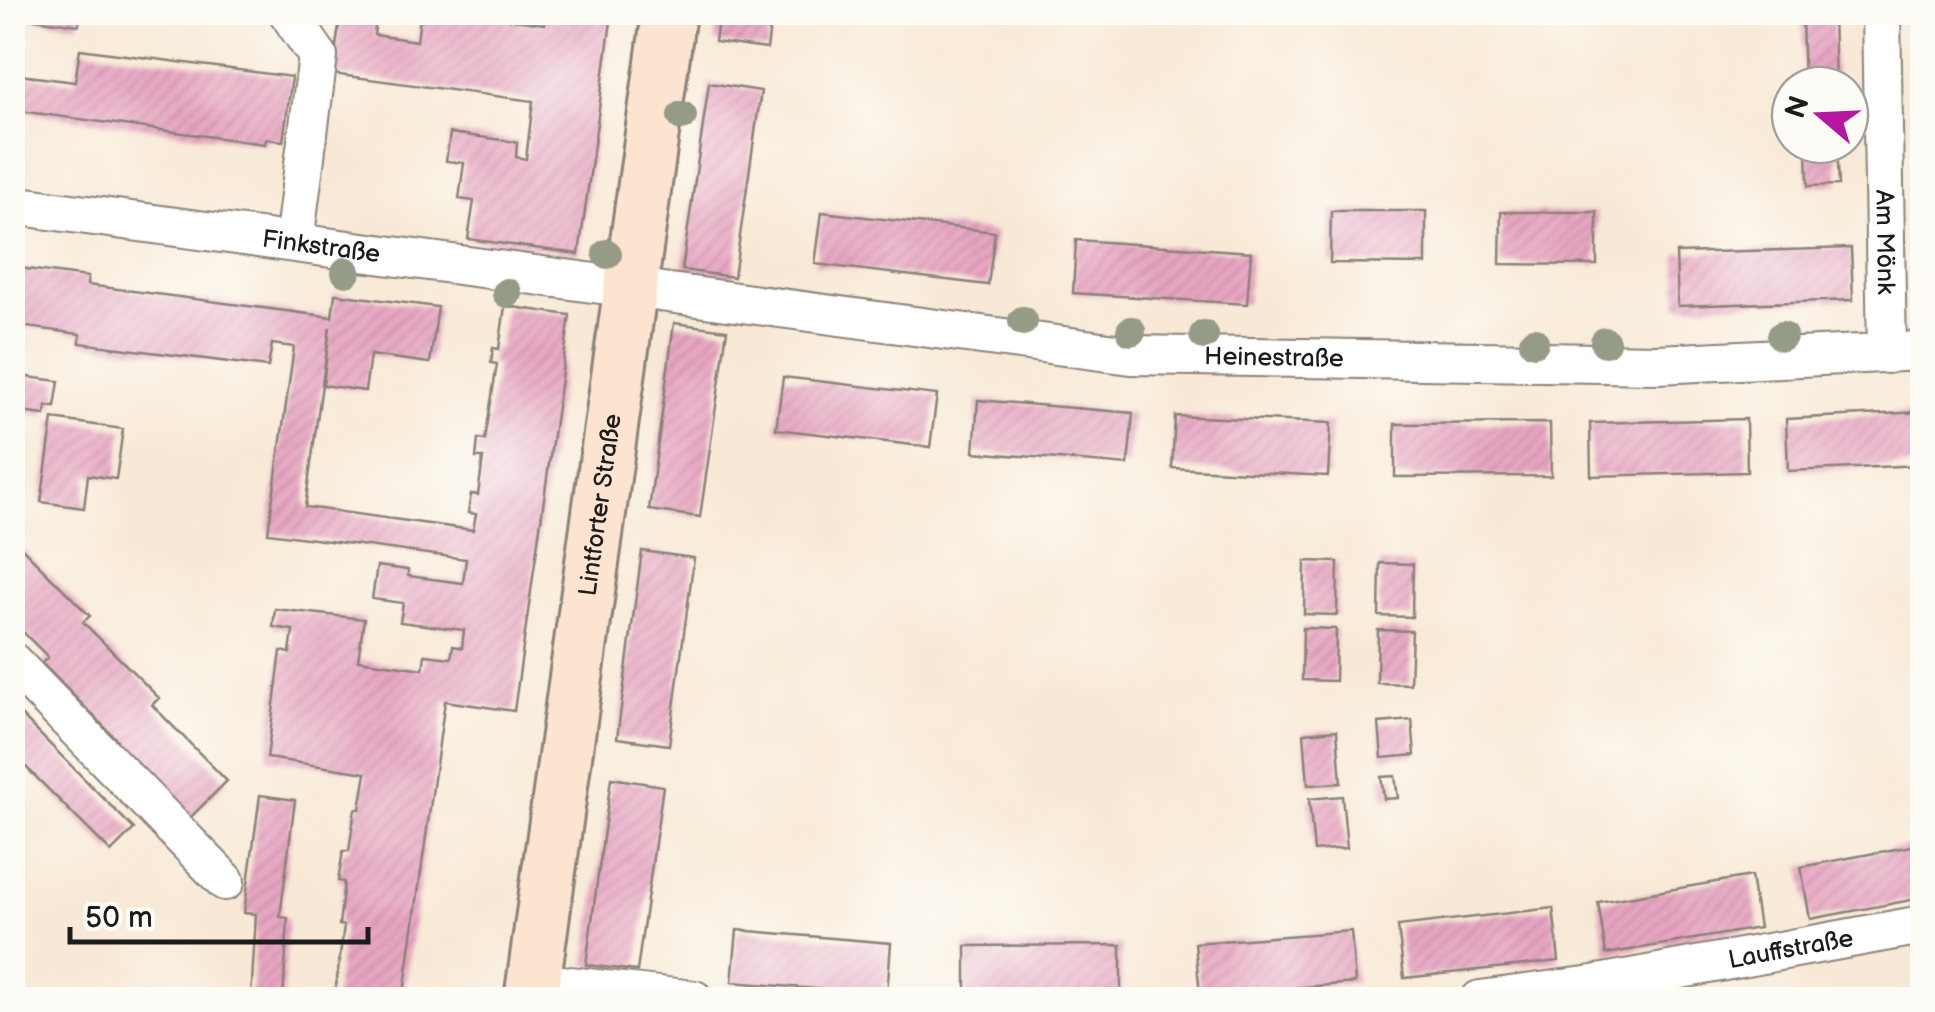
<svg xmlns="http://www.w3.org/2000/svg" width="1935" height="1012" viewBox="0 0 1935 1012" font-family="'Balsamiq Sans',sans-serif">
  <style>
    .building { fill: url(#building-hatch) }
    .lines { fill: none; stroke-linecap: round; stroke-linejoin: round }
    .street-casing { stroke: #8a8279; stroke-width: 42 }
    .secondary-casing { stroke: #8a8279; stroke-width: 58 }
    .street { stroke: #fff; stroke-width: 38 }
    .secondary { stroke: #fde4d1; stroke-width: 52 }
    .tree { fill: #949b86 }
    .labels { text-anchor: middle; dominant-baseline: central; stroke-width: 9; stroke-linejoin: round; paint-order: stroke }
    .street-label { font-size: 25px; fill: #1c1c1c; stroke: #fdfcf7 }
  </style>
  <defs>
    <pattern id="building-hatch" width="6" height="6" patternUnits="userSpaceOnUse" patternTransform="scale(2.5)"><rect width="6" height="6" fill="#e8a6c2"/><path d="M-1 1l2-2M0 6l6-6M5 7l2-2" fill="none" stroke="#c68ea6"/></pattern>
  </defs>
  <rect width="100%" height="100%" fill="#fdfcf7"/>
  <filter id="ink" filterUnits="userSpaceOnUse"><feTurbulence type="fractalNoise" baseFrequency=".01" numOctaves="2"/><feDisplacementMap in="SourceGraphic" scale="20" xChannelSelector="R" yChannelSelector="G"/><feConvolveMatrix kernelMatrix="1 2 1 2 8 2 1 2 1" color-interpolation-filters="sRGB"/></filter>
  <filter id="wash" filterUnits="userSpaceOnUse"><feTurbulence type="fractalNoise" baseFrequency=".0048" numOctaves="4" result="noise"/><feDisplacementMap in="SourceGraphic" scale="40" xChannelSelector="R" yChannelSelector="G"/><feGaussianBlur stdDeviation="2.25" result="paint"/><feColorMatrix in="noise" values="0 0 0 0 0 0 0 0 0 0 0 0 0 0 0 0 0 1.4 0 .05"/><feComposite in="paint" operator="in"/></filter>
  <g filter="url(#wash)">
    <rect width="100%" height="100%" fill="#f8e9d6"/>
    <g id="blocks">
      <path class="building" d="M12 12H80L79 25 12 16Z
        M341 12H377L374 35 417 41 421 12H458L544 24 545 12 612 14 579 254 468 239 474 201 459 199 464 163 446 161 450 133 517 142 516 157 526 159 533 101 332 74Z
        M719 12H772L767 49 715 42Z
        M1833 15 1835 85H1804L1802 16Z
        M80 49 292 77 283 141 266 139 265 144 12 110V74L75 82Z
        M709 83 761 91 734 277 682 270Z
        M1807 145H1837L1839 185 1808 186Z
        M1331 211H1426V264L1330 263Z
        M822 212 995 232 988 285 815 264Z
        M1501 212H1597V265L1500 264Z
        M1076 240 1251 252 1247 304 1073 293Z
        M1851 248 1853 300 1678 306 1676 253Z
        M12 267 88 277 87 285 332 317 335 294 438 307 430 363 370 355 365 391 323 385 330 327 305 507 473 530 476 514 468 513 471 494 478 495 483 458H476L478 439 485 440 497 364 491 363 493 348 499 349 505 306 570 315 514 711 445 701 403 1000H334L344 926 339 925 344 882 338 881 343 851H349L355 809H360L366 773 267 758 281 651 290 653 293 630 273 627 275 609 364 619 358 660 423 669 425 655 451 658 453 646 462 648 464 630 400 622 403 603 372 599 377 566 408 570V576L463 583 466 559 268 533 294 347 272 344 268 367 80 343V334L12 325Z
        M674 323 727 330 700 517 649 510Z
        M12 375 59 381 55 407 47 406 45 415 12 411Z
        M783 377 937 395 930 447 776 429Z
        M978 400 1133 413 1128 465 974 452Z
        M1922 412V465L1788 471 1786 419Z
        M1175 416 1331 423 1328 476 1172 468Z
        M53 419 123 429 116 479 88 475 84 508 41 502Z
        M1746 419 1747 472 1591 476 1590 423Z
        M1550 423 1551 476 1395 477V424Z
        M14 540 90 616 83 622 159 698 152 705 227 781 186 822 111 746 117 740 42 663 48 657 12 621Z
        M642 551 694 558 669 745 617 738Z
        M1305 561 1338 562 1337 615 1304 614Z
        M1380 563 1413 564 1412 617 1379 616Z
        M1303 628 1336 629 1335 681 1302 680Z
        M1378 630 1412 631 1410 684 1377 683Z
        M12 706 134 829 111 852 12 753Z
        M1412 720 1415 755 1382 758 1379 723Z
        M1337 730 1341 783 1308 785 1304 733Z
        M1395 776 1398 798 1384 799 1381 777Z
        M611 778 663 786 637 971 586 965Z
        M260 795 295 800 280 917 288 918 283 1000H251L256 914 244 913Z
        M1342 796 1347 848 1314 851 1309 799Z
        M1922 844V898L1810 919 1801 867Z
        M1751 876 1759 928 1606 954 1598 902Z
        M1553 908 1559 961 1404 978 1398 926Z
        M737 930 891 943 887 995 732 982Z
        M1351 931 1355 983 1200 995 1195 943Z
        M1121 945V998L966 999V946Z
        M1922 990V1000H1884V998Z"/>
    </g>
  </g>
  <g filter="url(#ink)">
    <use href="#blocks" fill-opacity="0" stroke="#8a8279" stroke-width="2.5"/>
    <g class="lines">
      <defs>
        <g id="street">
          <path d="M288 12 318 56 294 242"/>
          <path id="s1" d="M1881 12 1887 354"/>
          <path id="s2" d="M12 205 1131 355 1658 364 1922 351"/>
          <path d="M12 662 225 881"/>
          <path d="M534 982 694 1000"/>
          <path id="s3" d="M1480 1000 1593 985 1922 925"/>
        </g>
        <g id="secondary">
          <path id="s4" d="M531 1000 669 12"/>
        </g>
      </defs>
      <use href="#street" class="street-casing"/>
      <use href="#secondary" class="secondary-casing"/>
      <use href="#street" class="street"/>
      <use href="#secondary" class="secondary"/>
    </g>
    <g class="tree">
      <circle cx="682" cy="116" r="15"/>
      <circle cx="607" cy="254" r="15"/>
      <circle cx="346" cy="272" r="15"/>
      <circle cx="507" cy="293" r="15"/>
      <circle cx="1023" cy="321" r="15"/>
      <circle cx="1131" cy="331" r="15"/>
      <circle cx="1204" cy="335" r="15"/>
      <circle cx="1782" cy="336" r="15"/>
      <circle cx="1534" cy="342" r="15"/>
      <circle cx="1605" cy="342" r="15"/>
    </g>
  </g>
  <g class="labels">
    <g class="street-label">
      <text stroke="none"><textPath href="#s1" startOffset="230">Am Mönk</textPath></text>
      <text stroke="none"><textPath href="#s2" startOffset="312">Finkstraße</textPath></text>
      <text stroke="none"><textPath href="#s2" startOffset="1272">Heinestraße</textPath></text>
      <text stroke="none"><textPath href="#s4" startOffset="500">Lintforter Straße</textPath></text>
      <text stroke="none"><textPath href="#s3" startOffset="315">Lauffstraße</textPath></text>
    </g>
  </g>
  <rect width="1935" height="1012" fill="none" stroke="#fdfcf7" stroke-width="50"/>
  <g transform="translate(1820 115) rotate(289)"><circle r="48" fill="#fdfcf7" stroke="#a3a29f" stroke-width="2.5"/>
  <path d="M0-8L18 38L0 25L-18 38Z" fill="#b5179e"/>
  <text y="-15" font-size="28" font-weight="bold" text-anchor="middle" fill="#1c1c1c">N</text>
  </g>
  <path d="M70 927v15h298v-15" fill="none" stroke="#1c1c1c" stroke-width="5"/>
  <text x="85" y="927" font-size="30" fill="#1c1c1c" stroke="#fdfcf7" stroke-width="8" paint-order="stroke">50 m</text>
</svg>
